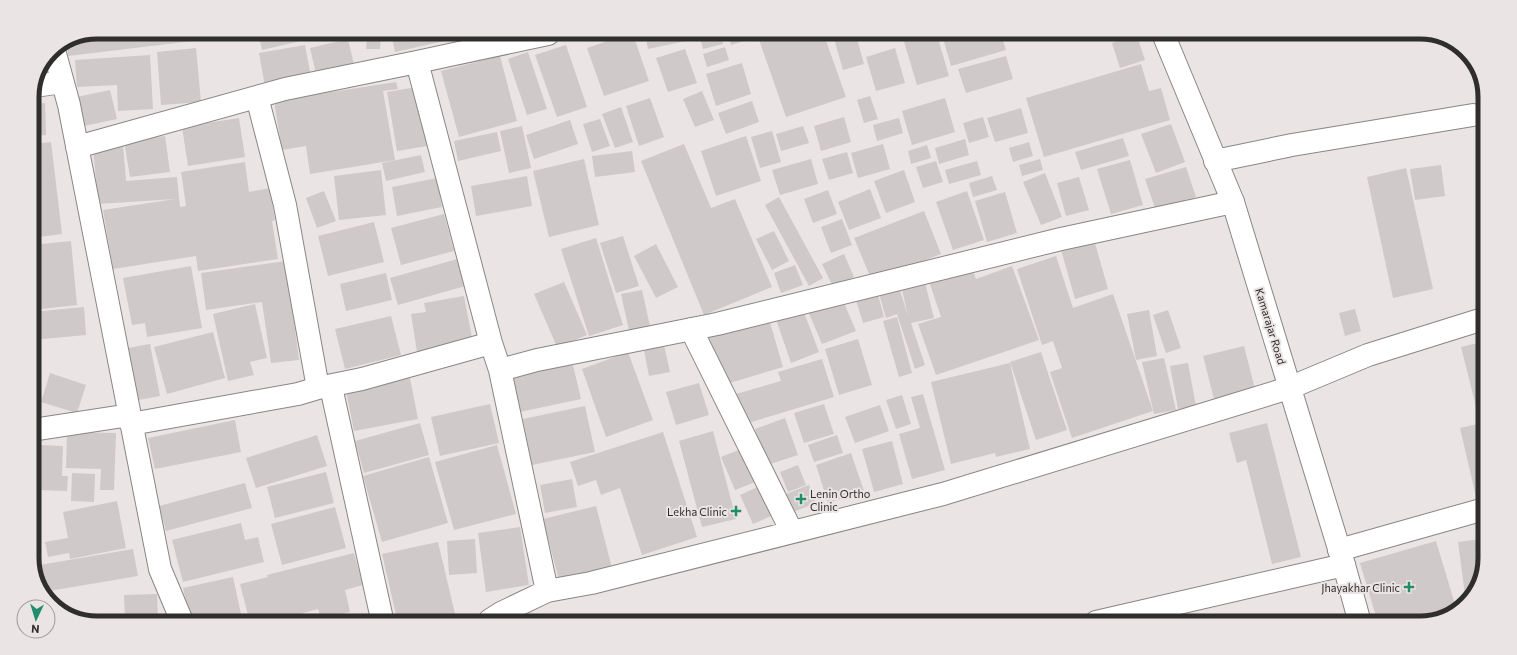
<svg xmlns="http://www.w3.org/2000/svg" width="1517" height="655" viewBox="0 0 1517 655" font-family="Commissioner,sans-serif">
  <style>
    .building { fill: #d0c9c9 }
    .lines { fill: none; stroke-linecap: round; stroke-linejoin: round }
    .minor-casing { stroke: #8b8585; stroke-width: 24 }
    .major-casing { stroke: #8b8585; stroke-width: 24 }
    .minor { stroke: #fff; stroke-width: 22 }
    .major { stroke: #fff; stroke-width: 22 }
    .poi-dot { fill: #218d6c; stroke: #ebe4e4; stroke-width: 1.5 }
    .labels { text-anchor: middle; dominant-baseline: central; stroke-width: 4; stroke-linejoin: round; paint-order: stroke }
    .street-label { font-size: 11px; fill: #302d2d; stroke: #ebe4e4 }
    .poi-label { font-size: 11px; fill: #302d2d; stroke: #ebe4e4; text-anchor: end }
    .rim { fill: none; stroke: #302d2d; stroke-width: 5 }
  </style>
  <rect width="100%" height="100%" fill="#ebe4e4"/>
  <path class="building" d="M97 32H225L226 37 68 56 67 44Z
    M258 33H346V35L319 41 318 37 262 50Z
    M367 33H381L380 49H366Z
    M391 33H476V34L395 52Z
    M628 34H633L649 81 604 96 587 48Z
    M645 34H685L686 41 648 49Z
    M699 34H720L723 44 703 49Z
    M728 34H750L751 39 731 45Z
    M757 34 824 35 846 97 786 117Z
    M833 35H856L864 64 843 70Z
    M902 35H937L949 76 917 85Z
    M942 35H1001L1006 50 951 66Z
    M1133 36H1137L1145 60 1120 68 1112 43Z
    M348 39 355 69 317 78 310 48Z
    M305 45 311 77 265 86 259 53Z
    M566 45 587 107 557 117 535 55Z
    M725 47 729 60 707 67 703 54Z
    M196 48 201 102 161 105 157 52Z
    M895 48 905 83 876 91 866 57Z
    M685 49 697 83 668 92 656 58Z
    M528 52 547 109 527 115 508 59Z
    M150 55 153 109 118 111 117 85 77 87 75 60Z
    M500 56 517 121 459 137 441 71Z
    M1006 56 1013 79 966 93 958 69Z
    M742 63 751 94 716 106 706 74Z
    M1141 64 1149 91 1161 88 1170 120 1044 157 1026 98Z
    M396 82 398 89 383 91 395 160 310 174 306 146 282 150 274 101Z
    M417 87 427 146 397 151 387 92Z
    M110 90 117 119 84 126 77 97Z
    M702 91 714 120 695 127 683 99Z
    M870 96 878 119 864 123 857 100Z
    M650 98 664 137 639 146 626 106Z
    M945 98 955 132 912 145 902 111Z
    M752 101 759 122 726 134 718 113Z
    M45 103 46 135 32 136V104Z
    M621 107 633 142 615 148 602 114Z
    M1021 108 1028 133 995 142 987 118Z
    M844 117 851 142 821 151 814 126Z
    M983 117 989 137 969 143 963 123Z
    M239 118 245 157 188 166 182 127Z
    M899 118 903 133 877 141 873 125Z
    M600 119 610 146 592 152 583 124Z
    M570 120 578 144 534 159 526 135Z
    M1171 124 1185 162 1156 173 1141 134Z
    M522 126 531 168 509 173 500 131Z
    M803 126 809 143 781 151 776 134Z
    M772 131 781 162 760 168 751 137Z
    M497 132 501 151 458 161 454 141Z
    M165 136 170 172 130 177 124 141Z
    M746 136 761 181 716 196 701 151Z
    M1123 138 1129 156 1081 170 1075 152Z
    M965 139 969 155 939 164 935 148Z
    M51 142 62 234 32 238V144Z
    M1029 142 1033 156 1013 162 1009 148Z
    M123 144 126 181 177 177 180 207 186 206 181 172 245 162 249 192 270 188 275 220 272 221 278 259 198 271 196 256 113 269 103 210 175 199 98 204 93 147Z
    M684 144 711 208 735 199 772 287 704 315 641 161Z
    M883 144 890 169 858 178 851 153Z
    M927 145 931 158 911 164 908 151Z
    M632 151 635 172 595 177 592 156Z
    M847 152 853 173 829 180 822 159Z
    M421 155 425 172 386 181 382 163Z
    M584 159 599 225 549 237 533 171Z
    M811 159 818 184 780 195 772 170Z
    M1040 159 1043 170 1022 176 1019 165Z
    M1130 160 1143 205 1111 214 1097 169Z
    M936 161 943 182 923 188 916 167Z
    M977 161 981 175 949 184 945 170Z
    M1441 165 1445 196 1415 200 1410 169Z
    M1186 167 1196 197 1156 211 1145 179Z
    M1406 168 1433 289 1393 298 1367 177Z
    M381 170 386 215 339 220 334 176Z
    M904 170 915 202 886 213 874 181Z
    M1045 173 1062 217 1041 225 1023 182Z
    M527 176 532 206 476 216 471 186Z
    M992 176 997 190 973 197 969 183Z
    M1079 177 1089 210 1066 216 1057 183Z
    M437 178 442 207 397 216 392 187Z
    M870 189 881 218 849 230 838 202Z
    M828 190 837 214 813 223 804 199Z
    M324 191 336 221 317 228 306 198Z
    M967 191 984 240 953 250 936 202Z
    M1005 192 1017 233 987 242 975 201Z
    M779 197 823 278 809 286 765 205Z
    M924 211 941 254 872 281 854 238Z
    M444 214 454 251 401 265 391 228Z
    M842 219 852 245 831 253 821 227Z
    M374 222 384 262 328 276 318 236Z
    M774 231 789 261 772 270 756 239Z
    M623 236 639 286 616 293 600 243Z
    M1093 236 1108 289 1075 299 1060 246Z
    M596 238 623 325 589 336 561 249Z
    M71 241 77 305 32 310V245Z
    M656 244 678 287 656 298 634 256Z
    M844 254 854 277 833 287 822 264Z
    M1056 256 1073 308 1113 294 1153 411 1072 438 1050 372 1062 368 1053 341 1042 345 1017 269Z
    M461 258 469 285 398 305 390 278Z
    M286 261 299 360 271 363 262 302 206 310 201 273Z
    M970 263 976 279 1012 266 1039 340 936 375 918 324 941 317 928 278Z
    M795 265 803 285 781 293 774 273Z
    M191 266 202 328 147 337 145 323 132 325 123 278Z
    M386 273 392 300 346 311 340 284Z
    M924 279 934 318 911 323 925 365 915 369 897 314 886 318 878 290 898 284 908 316 901 285Z
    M564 282 587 335 557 347 534 294Z
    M642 290 651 331 630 335 621 294Z
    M877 291 884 317 863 323 855 297Z
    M464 296 473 343 417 352 411 314 426 312 424 303Z
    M842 298 856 331 822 344 808 311Z
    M255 304 267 358 250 362 254 375 228 381 213 314Z
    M84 307 86 335 32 340V312Z
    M1355 309 1361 331 1345 336 1339 313Z
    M803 310 819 352 791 363 776 319Z
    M1149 310 1157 356 1136 360 1127 314Z
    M1168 310 1181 348 1166 353 1153 315Z
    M391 316 401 355 345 369 335 329Z
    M897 317 912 373 899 377 883 321Z
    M769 319 783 367 723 385 708 337Z
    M213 332 225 378 167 394 154 347Z
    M858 339 872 385 839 395 825 349Z
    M663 341 670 372 649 376 643 345Z
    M1482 342V419H1479L1461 347Z
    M150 344 160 396 138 400 128 348Z
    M1244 346 1255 389 1214 399 1203 356Z
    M628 352 653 420 606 437 582 369Z
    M1041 352 1067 430 1036 440 1010 362Z
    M1164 358 1176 410 1154 414 1142 362Z
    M822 359 834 397 745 424 736 394 781 381 778 372Z
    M572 361 581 399 520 412 512 374Z
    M1010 363 1030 449 996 457 995 453 951 464 931 382Z
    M1188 363 1196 406 1178 409 1170 366Z
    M50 373 86 385 77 413 41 402Z
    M410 378 418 419 354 431 346 391Z
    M699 383 709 415 676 425 666 392Z
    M923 394 945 470 912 479 899 434 920 428 911 397Z
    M902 395 911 424 896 429 886 400Z
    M490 404 499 443 440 456 431 417Z
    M824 404 834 434 804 443 794 413Z
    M880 405 889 431 855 443 845 417Z
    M585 406 595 452 532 465 523 419Z
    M785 418 798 455 767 465 755 429Z
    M235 420 241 452 155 469 148 438Z
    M420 423 429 455 364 473 355 441Z
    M1267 423 1301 557 1272 564 1246 460 1237 463 1229 433Z
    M1482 423 1481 496 1476 497 1460 428Z
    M713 431 736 519 702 527 679 441Z
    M67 432 116 433 114 490H100L101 469 66 468Z
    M663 432 697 537 642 555 620 488 601 495 596 480 578 486 570 462Z
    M317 435 327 466 256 488 246 458Z
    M837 435 843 453 814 462 808 445Z
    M892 441 903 484 874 492 862 449Z
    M40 445 63 446 62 476H68L67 491 38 490Z
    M497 445 516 514 454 530 435 462Z
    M746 447 760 480 735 490 721 457Z
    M851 453 864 491 828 503 816 465Z
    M429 457 448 523 382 542 363 476Z
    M798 465 806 485 788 492 780 472Z
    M326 472 334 503 275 518 267 487Z
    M72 473 95 474 94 502 71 501Z
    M572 479 577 507 545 513 540 485Z
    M32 481 39 514 32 515Z
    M245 483 252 508 166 531 159 506Z
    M764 484 778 513 753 524 740 495Z
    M809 485 816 503 793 512 786 494Z
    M117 501 126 548 70 559 69 553 48 557 45 542 68 538 63 512Z
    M596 506 612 568 559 580 543 519Z
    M335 507 346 548 282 565 271 524Z
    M241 523 245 540 258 537 264 562 183 582 172 540Z
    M520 527 529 585 486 592 478 533Z
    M475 539 477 573 449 575 447 541Z
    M1481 539 1480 583 1471 594 1465 595 1458 542Z
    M1436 541 1457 611 1421 623H1378L1360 563Z
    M438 542 456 618 450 620 397 619 382 554Z
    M133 549 138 576 43 592 34 566Z
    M354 553 363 585 345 590 350 612 321 619 318 609 281 619H249L240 584 268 577 267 575Z
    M233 577 242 619H190L183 588Z
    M157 594 158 618H125L124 595Z"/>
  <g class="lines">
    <defs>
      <path id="minor" d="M54 50 69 105 160 569 181 619
        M417 62 491 343
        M35 86 62 82
        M257 97 285 205 318 388
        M77 147 285 89 417 62 548 34
        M1215 161 1292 145 1473 115
        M691 329 792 532
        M500 370 547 591
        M331 387 382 619
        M131 424 298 394 318 388 362 379 491 343 500 370 537 360 717 324 1061 239 1233 202
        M32 430 130 415
        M1339 550 1481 510
        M490 620 501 613 547 591 591 583 943 494 1289 388 1368 355 1483 319
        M1096 622 1344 565"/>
      <path id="major" d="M1164 36 1233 202 1344 565 1360 623"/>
    </defs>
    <use href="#minor" class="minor-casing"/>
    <use href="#major" class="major-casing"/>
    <use href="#minor" class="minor"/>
    <use href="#major" class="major"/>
  </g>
  <g class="poi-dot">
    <path d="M799 493h4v4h4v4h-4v4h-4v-4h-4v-4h4z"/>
    <path d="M734 505h4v4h4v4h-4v4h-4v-4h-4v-4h4z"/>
    <path d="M1407 581h4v4h4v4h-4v4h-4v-4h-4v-4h4z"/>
  </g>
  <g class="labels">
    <g class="street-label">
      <text transform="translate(1271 326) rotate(73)">Kamarajar Road</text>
    </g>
    <g class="poi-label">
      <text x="810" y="493" text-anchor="start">Lenin Ortho<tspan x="810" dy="13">Clinic</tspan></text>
      <text x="727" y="511">Lekha Clinic</text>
      <text x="1400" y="587">Jhayakhar Clinic</text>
    </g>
  </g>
  <path d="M0 0H1517V655H0ZM97 39H1420A58 58 0 0 1 1478 97V558A58 58 0 0 1 1420 616H97A58 58 0 0 1 39 558V97A58 58 0 0 1 97 39Z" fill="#ebe4e4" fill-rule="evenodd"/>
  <path class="rim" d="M97 39H1420A58 58 0 0 1 1478 97V558A58 58 0 0 1 1420 616H97A58 58 0 0 1 39 558V97A58 58 0 0 1 97 39Z"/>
  <g transform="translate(36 619) rotate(184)"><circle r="19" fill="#ebe4e4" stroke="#a09b9b"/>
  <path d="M0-3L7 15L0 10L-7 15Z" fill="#218d6c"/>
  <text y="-6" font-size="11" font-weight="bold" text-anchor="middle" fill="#302d2d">N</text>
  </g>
</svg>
